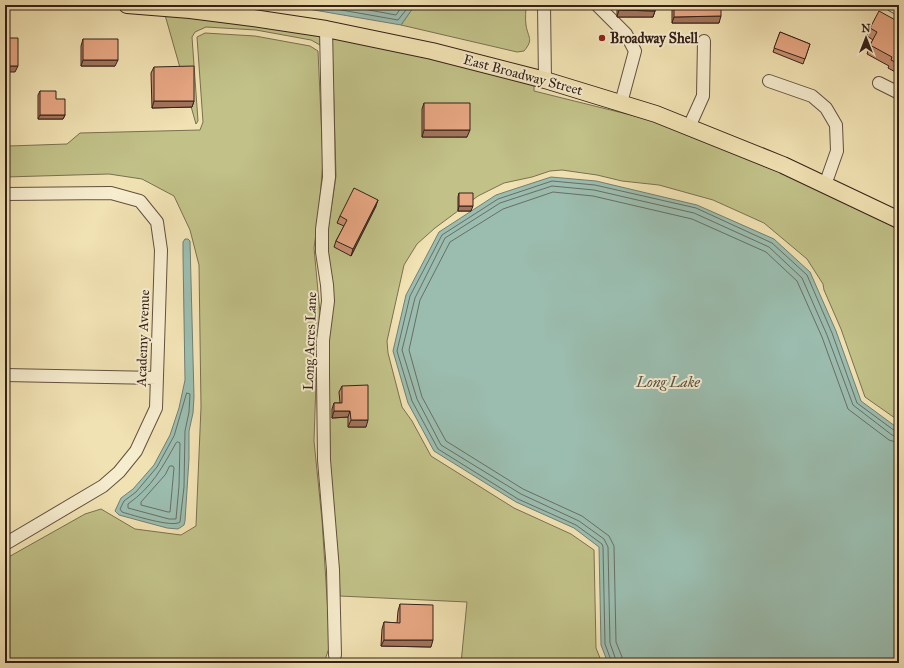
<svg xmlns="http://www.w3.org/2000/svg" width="904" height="668" viewBox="0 0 904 668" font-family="'IM FELL Great Primer',serif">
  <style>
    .green { fill: #c1c188; stroke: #7a7050 }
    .water { fill: #9bbdaf; stroke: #727e73 }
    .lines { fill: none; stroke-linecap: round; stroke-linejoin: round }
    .shore { stroke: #686e64; stroke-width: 1 }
    .minor-casing { stroke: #63503f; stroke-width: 14 }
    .major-casing { stroke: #342018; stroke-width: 18 }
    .minor { stroke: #f6ecce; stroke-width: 12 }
    .major { stroke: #f1e2b3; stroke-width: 16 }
    .wall { fill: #c79071; stroke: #342018 }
    .shaded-wall { fill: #a2755c; stroke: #342018 }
    .building { fill: #e7a783; stroke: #342018 }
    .poi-dot { fill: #8f2418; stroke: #f6ecce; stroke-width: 1.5 }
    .labels { text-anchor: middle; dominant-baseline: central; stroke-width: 4; stroke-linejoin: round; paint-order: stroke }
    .poi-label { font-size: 14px; font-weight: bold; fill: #342018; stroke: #f6ecce; text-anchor: start }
    .street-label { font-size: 14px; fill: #342018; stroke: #f6ecce }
    .water-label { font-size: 15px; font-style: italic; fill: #534f45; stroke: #f6ecce }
  </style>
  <rect width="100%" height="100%" fill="#f1e2b3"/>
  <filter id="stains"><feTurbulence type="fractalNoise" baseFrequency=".005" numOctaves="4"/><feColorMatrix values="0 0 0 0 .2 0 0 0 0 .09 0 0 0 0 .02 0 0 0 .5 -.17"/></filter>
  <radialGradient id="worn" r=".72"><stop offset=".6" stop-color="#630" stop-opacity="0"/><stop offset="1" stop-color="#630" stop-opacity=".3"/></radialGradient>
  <path class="green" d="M415 5H526C526 11 525 18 526 25 528 38 534 39 524 51L517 52 401 25Z
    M165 15 190 17 320 35V45L311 40 256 30 206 27 195 32 192 37 198 121 196 124Z
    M205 33 255 36 310 46 318 51 323 161 319 211 314 248 320 313 317 352 314 441 322 520 330 645 324 663H5V559L85 514 101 509 135 529 181 535 196 526 201 407 199 265 190 230 174 196 142 179 109 174 5 177V149L9 146 67 144 80 133 200 130 203 122 197 37Z
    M332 37 431 58 534 84V91L659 122 781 172 878 218 899 230V420L892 416 865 397 841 329 824 290 823 284 807 259 764 223 713 200 659 185 622 181 597 175 562 170 550 171 532 177 504 183 478 196 435 228 417 244 404 265 387 341 388 353 402 407 412 421 431 456 514 508 571 534 594 550 596 648 602 663H461L467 602 340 596 339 570 330 459 329 375V340L333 284 328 251V230L336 176Z"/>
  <path class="water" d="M285 5H415L401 25Z
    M551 177 596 181 697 205 774 239 810 272 836 331 861 401 899 429V663H608L601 645 599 547 574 528 516 502 434 451 408 403 393 351 406 295 439 232 496 195Z
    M185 239H188L190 241 194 397 193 413 189 431V459L185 521 184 525 178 529 167 528 119 515 115 511 121 498 133 489 154 465 170 435 179 408 185 380 183 255V242Z"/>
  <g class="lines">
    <path class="shore" d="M313 5 398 20 410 5
      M342 5 396 15 403 5
      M187 393 190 394 189 412 185 431 184 487 180 522C173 528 132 515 122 512L120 509 124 501 136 492 157 467 174 436Z
      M178 442 180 443 179 486 176 519H169L128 508V504C152 487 162 468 176 443Z
      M170 466H173L174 468 170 512H168L141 505V502L165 475Z
      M612 663 605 644 603 547 602 544 576 525 518 499 438 449 412 401 397 351 410 296 442 235 498 199 552 181 595 185 696 208 772 243 807 275 832 333 857 403 895 431 899 432
      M617 663 610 643 608 547 604 539 579 521 521 494 441 445 417 399 402 350 415 298 445 238 500 203 552 186 594 190 694 213 769 247 802 278 827 335 853 405 892 435 899 437
      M623 663 622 657 616 642 614 546 609 536 582 516 523 489 446 441 422 397 409 350 420 300 450 242 503 209 553 192 593 196 692 219 766 252 797 281 822 337 848 409 889 440 899 443"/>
    <defs>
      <path id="minor" d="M544 5 545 80
        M597 5 626 34 635 51 621 103
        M892 5 899 9
        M326 29 329 177 322 229V252L327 285 328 301 323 340V375L324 460 333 570 335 655
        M769 81 812 96 826 108 836 125 837 151 825 185
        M879 83 899 93
        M689 127 703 96 704 41
        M5 194 111 193 140 201 157 222 161 250 156 408 136 451 119 472 103 486 5 544
        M5 375 157 378"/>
      <path id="major" d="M127 5 190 10 253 18 326 29 432 51 545 80 656 114 783 165 899 220"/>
    </defs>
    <use href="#minor" class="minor-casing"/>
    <use href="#major" class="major-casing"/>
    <use href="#minor" class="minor"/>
    <use href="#major" class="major"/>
  </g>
  <path class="wall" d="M617 5H655V11L653 17H617Z
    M672 5H721L719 23H672Z
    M899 22V74L888 68 889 66 867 54 870 45 873 40 867 36 870 28Z
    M780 32 810 44 803 64 773 52Z
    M83 39 115 66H81V46Z
    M154 67 194 101 192 107 152 108 151 73Z
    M40 91 56 99 65 115 63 119H38V95Z
    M424 103 467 137H422V109Z
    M459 193 471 211H458V197Z
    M376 206 351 256 334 247 336 241 344 226 337 223 340 216Z
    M342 386 366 427H348V417L332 418V409L334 403H340L339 392Z
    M400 604 431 647 381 646 382 629 384 622 397 623 398 611Z"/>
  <path class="shaded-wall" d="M619 10 655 11 653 17H617Z
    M721 16 719 23H672L674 17Z
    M83 60H118L115 66H81Z
    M5 66H18L15 72H5Z
    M154 101H194L192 107 152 108Z
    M40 115H65L63 119H38Z
    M424 130H470L467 137H422Z
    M378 200 376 206 351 256 353 249Z
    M459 206H473L471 211H458Z
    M334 411H350L348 417 332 418Z
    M351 420H368L366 427H348Z
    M384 640H433L431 647 381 646Z"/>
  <path class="building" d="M619 5H655V11L619 10Z
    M674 5H721V16L674 17Z
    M879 11 899 22V64L891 60 892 57 870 45 877 32 870 28Z
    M780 32 810 44 805 59 774 48Z
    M5 38H18V66H5Z
    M83 39H118V60H83Z
    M194 66V101H154V67Z
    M40 91H56V99H65V115H40Z
    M424 103H470V130H424Z
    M354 188 378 200 353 249 336 241 347 220 340 216Z
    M459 193H473V206H459Z
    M368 385V420H351L350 411H334V403H342V386Z
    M400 604 433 605V640H384V622L400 623Z"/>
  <circle class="poi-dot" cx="602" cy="38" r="4"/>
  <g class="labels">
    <g class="poi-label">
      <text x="610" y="38">Broadway Shell</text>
    </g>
    <g class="street-label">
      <text transform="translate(523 75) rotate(15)">East Broadway Street</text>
      <text transform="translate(143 338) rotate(-88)">Academy Avenue</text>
      <text transform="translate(310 341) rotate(-88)">Long Acres Lane</text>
    </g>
    <g class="water-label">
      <text x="668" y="382">Long Lake</text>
    </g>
  </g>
  <rect width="904" height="668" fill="none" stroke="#f1e2b3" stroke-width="20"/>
  <rect x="6" y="6" width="892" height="656" fill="none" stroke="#342018" stroke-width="2"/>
  <rect x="10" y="10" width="884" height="648" fill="none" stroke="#342018"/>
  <g transform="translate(866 38)" stroke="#f6ecce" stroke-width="3" paint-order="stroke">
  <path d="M0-3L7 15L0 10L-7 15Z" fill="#342018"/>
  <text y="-6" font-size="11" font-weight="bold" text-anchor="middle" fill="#342018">N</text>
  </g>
  <rect width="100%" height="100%" filter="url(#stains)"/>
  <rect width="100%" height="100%" fill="url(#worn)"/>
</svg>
